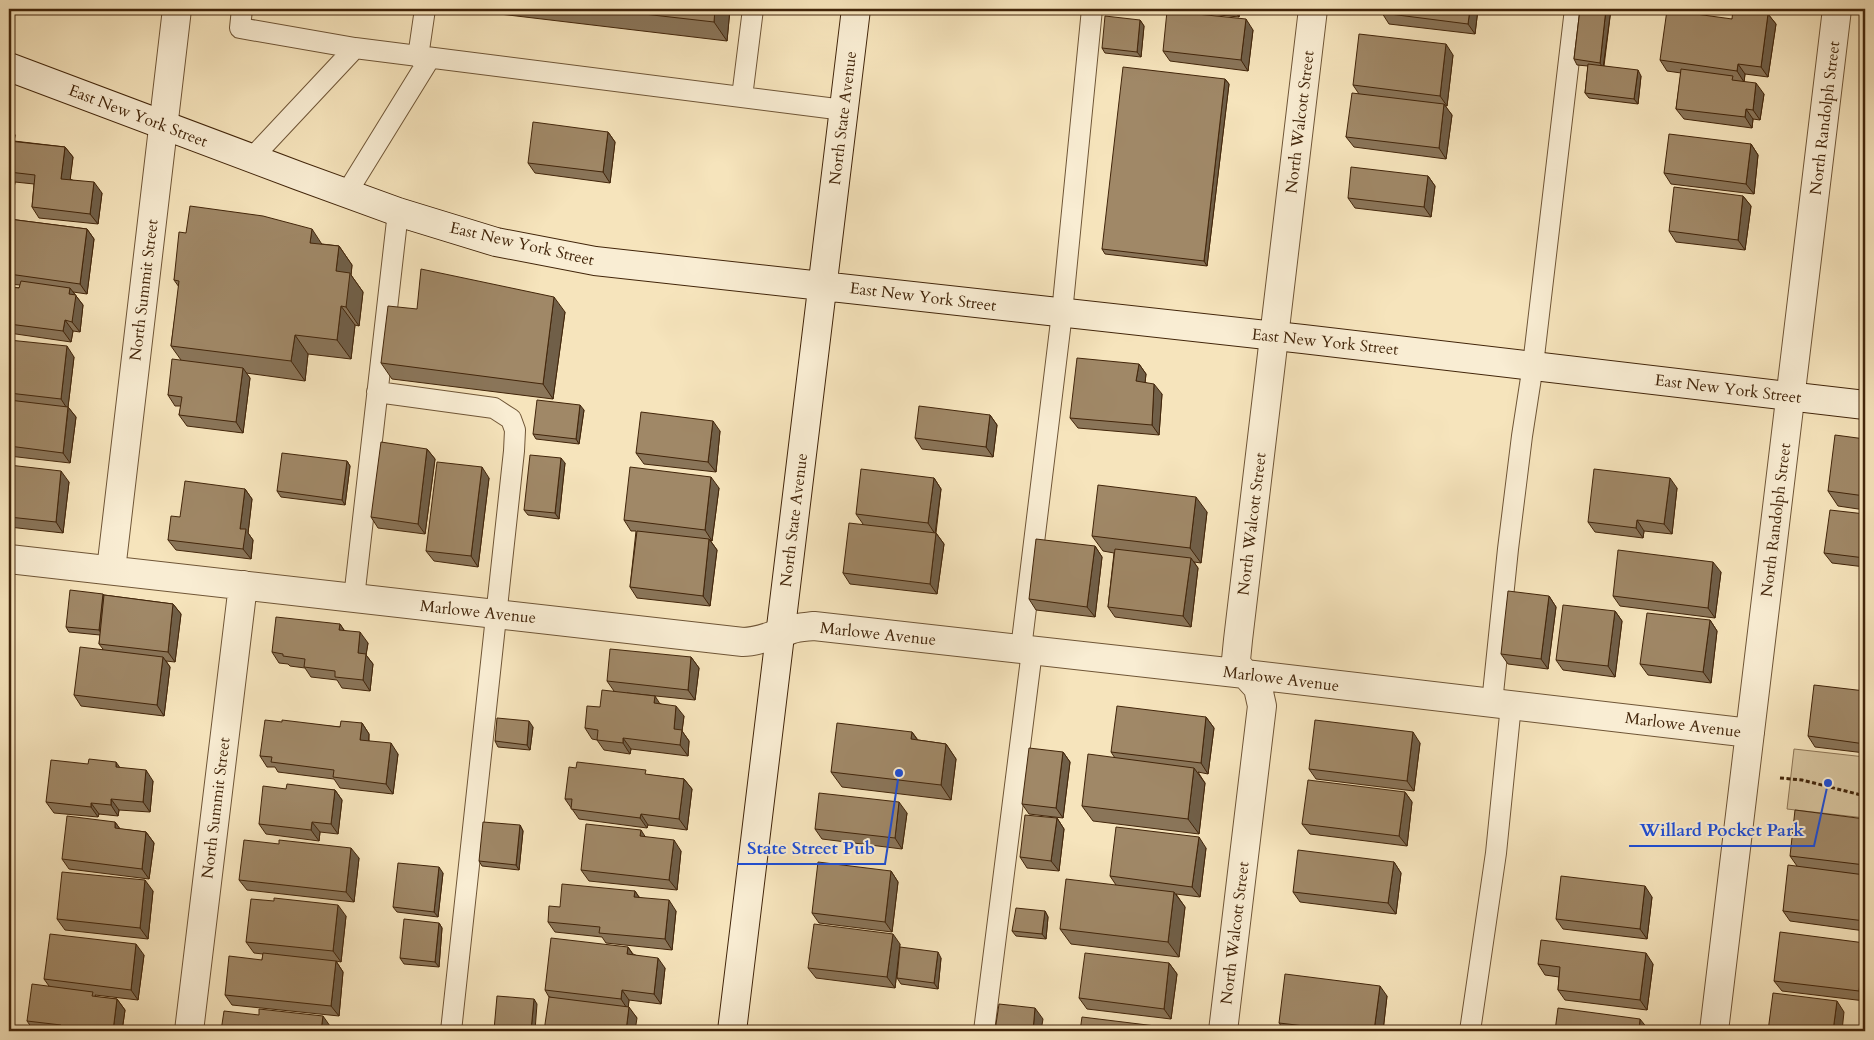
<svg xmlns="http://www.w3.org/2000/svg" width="1874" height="1040" viewBox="0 0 1874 1040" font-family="Cardo,serif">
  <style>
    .green { fill: #d7c49e; stroke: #8c7454 }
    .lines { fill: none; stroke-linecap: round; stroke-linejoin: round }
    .lane-casing { stroke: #6f5536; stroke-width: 22 }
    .street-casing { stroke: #6f5536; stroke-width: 30 }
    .secondary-casing { stroke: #42250a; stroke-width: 30 }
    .path { stroke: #42250a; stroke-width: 3; stroke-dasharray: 4 2.5; stroke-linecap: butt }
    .lane { stroke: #f9edd3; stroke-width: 20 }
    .street { stroke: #f9edd3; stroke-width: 28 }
    .secondary { stroke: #f9edd3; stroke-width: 28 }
    .wall { fill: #8a7559; stroke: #42250a }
    .shaded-wall { fill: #705f48; stroke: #42250a }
    .building { fill: #a08867; stroke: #42250a }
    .labels { text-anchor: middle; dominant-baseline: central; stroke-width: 4; stroke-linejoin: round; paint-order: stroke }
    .street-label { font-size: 16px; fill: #42250a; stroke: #f9edd3 }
    .leader { fill: none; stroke: #1d4ed8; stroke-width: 2 }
    .callout-dot { fill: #1d4ed8; stroke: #f9edd3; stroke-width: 2 }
    .callout-label { font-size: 18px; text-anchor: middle; font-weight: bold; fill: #1d4ed8; stroke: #f9edd3; stroke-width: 4; stroke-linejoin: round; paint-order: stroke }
  </style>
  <rect width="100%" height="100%" fill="#f6e4bc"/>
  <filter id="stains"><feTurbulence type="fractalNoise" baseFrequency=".004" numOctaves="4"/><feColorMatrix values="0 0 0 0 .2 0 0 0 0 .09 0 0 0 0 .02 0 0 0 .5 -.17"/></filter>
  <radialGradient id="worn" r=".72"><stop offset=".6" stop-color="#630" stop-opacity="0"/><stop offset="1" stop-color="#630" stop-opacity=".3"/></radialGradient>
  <path class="green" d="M1794 749 1865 757V818L1787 809Z"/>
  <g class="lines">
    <defs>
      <path id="lane" d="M242 9 240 28 355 48 844 110
        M418 57 425 9
        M742 97 753 9
        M252 158 355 48
        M346 194 430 58
        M377 392 494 408 511 419 515 430 514 451 451 1031
        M354 598 398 212
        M1021 649 1062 313 1092 9
        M1492 703 1508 549 1522 436 1533 365 1575 9
        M984 1031 1032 651
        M1470 1031 1496 853 1511 705"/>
      <path id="street" d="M9 559 743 642C759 642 775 634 790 630 797 627 806 627 814 626L1245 674 1750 733
        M111 570 177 9
        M189 1031 243 585
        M1223 1031 1262 706 1258 688 1238 666 1236 660 1238 640 1313 9
        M1714 1031 1837 9"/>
      <path id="secondary" d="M9 67 299 176 398 212 496 242 595 261 1303 339 1865 405
        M732 1031 856 9"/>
    </defs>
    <use href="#lane" class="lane-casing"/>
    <use href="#street" class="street-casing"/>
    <use href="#secondary" class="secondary-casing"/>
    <path class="path" d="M1780 778 1802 780 1865 796"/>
    <use href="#lane" class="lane"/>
    <use href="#street" class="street"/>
    <use href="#secondary" class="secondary"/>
  </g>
  <path class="wall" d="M465 9H730L727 41 466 10Z
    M1160 9H1240L1239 17Z
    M1383 9H1478L1475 34 1389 24 1382 13Z
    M1580 9H1611L1604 66 1641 76 1638 104 1589 98 1585 93 1588 66 1577 65 1574 59Z
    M1768 14 1776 24 1768 77 1745 74 1744 82 1764 94 1760 120 1753 119 1752 128 1684 119 1676 109 1681 73 1667 71 1660 60 1732 19Z
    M1140 20 1144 26 1141 57 1105 53 1102 48Z
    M1253 30 1248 71 1170 61 1163 51Z
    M1453 55 1447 106H1445L1452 115 1446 159 1354 147 1346 137 1359 94 1353 85Z
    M1225 79 1229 84 1207 266 1105 254 1102 249Z
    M9 126 15 135 14 141 65 147 73 157 70 179 102 193 98 224 39 218 32 207 34 184 15 182 13 195 9 194Z
    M608 132 615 142 610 183 535 173 528 163Z
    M1751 144 1758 155 1754 194 1671 184 1664 173Z
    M1428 176 1435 186 1431 217 1355 208 1348 198Z
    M1743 196 1751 206 1745 250 1676 242 1669 231Z
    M9 219 87 229 94 239 87 294 73 292 83 305 80 332 73 331 71 342 9 333V287L19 288 20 285 9 284Z
    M186 233 322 244 339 246 352 265 351 275 363 292 359 326 355 325 351 359 308 354 305 381 246 373 250 378 243 433 187 426 179 415 181 406H175L168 395 181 360 171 346 179 287 174 280Z
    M417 309 565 312 553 399 392 379 381 363Z
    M9 340 74 357 68 407 76 417 70 463 9 456Z
    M1139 364 1146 374 1145 382 1162 394 1159 435 1078 428 1070 418Z
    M584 410 579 444 536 439 533 434Z
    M990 415 997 425 993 457 922 449 915 438Z
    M720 431 716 472 644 464 636 453Z
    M1865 439V510L1838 506 1828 491Z
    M427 449 435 459 425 534 378 528 371 517Z
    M347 461 350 466 345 505 281 497 277 491Z
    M565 463 559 519 528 515 524 510Z
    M9 465 69 482 63 533 9 527Z
    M489 478 478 567 434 561 426 551Z
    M934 478 941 489 936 533 944 544 937 594 850 584 843 573 863 524 856 514Z
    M719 488 712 541 710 540 717 550 710 606 637 598 630 587 636 531H631L624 520Z
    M1677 488 1672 534 1644 531 1643 538 1595 532 1588 522Z
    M245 489 252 499 248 533 253 540 251 559 176 550 168 540 180 517Z
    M1207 512 1201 563 1194 562 1198 568 1191 627 1115 617 1108 607 1114 553 1103 551 1092 536Z
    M1865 514V567L1832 563 1824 553Z
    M1095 546 1102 557 1095 617 1036 610 1029 599Z
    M1721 572 1715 618 1620 606 1613 596Z
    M104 595 173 604 181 614 175 662 166 661 170 667 164 716 81 706 74 695 103 649 99 644 100 635 69 632 66 627Z
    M1549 596 1556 607 1548 669 1508 664 1501 654Z
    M1615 611 1622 621 1615 677 1563 670 1556 660Z
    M1710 620 1717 631 1711 683 1648 675 1640 664Z
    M340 624 344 630 368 643 366 655 373 664 370 691 342 688 337 680 311 677 305 668 290 666 288 664 279 663 272 652Z
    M691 657 699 668 695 700 627 693 661 704 684 716 682 731 689 741 688 756 631 749 630 754 604 750 597 740 592 739 585 728 600 707 614 691 607 681Z
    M1865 691V753L1815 747 1808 736Z
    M1206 717 1214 728 1208 774 1198 772 1205 783 1199 834 1093 821 1082 806 1115 758 1111 752Z
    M282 722 340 727 362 723 369 734V741L398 754 393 794 340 788 334 779 278 772 275 767H267L260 756Z
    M533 727 530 750 498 747 495 741Z
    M912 732 918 740 946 744 956 759 951 800 842 787 831 772Z
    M1420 743 1414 791 1316 779 1309 769Z
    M1063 752 1070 762 1063 818 1029 814 1022 804Z
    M120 768 153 781 150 812 119 810 118 816 99 814 98 817 54 813 46 802Z
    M649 775 684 779 692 789 687 830 648 825 647 828 579 819 565 799Z
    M286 789 335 790 342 800 338 834 320 832 319 841 266 834 259 824Z
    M1405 792 1412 802 1407 846 1310 834 1302 824Z
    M907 813 902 849 822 839 815 829Z
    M1057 818 1064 829 1059 871 1027 868 1020 857Z
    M1865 819V931L1790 921 1783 911 1797 866 1790 856Z
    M115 822 120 829 146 832 154 843 149 879 69 869 62 859Z
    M520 825 523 831 519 870 482 866 479 861Z
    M645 837 681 851 677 890 589 881 581 870Z
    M1206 848 1200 897 1176 894 1185 907 1179 957 1071 944 1060 929 1116 885 1110 876Z
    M359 858 354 902 247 890 239 880Z
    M1394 862 1401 873 1396 914 1300 902 1293 892Z
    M891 871 898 882 892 932 819 923 812 913Z
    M443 873 438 917 397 912 393 907Z
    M153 891 148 939 65 930 57 919Z
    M635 891 639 897 676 911 672 950 606 943 602 937 555 932 548 922 560 907Z
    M1652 897 1647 939 1563 929 1556 919Z
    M1045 911 1048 917 1046 939 1016 936 1012 931Z
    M346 916 341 962 336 961 343 972 339 1016 232 1005 225 995 262 960 263 954 254 953 246 942Z
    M439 923 442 928 439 967 404 964 400 958Z
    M1865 943V1001L1782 991 1774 981Z
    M900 944 895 988 816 978 808 968Z
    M628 947 633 954 665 968 661 1004 629 1000 628 1007 637 1018 549 997 545 990Z
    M144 955 138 1000 95 995 96 997 117 999 125 1010 122 1031H34L27 1021 49 986 44 979Z
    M941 958 938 989 901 984 897 978Z
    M1169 963 1177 974 1171 1019 1087 1009 1079 998Z
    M1538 964H1653L1647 1010 1565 1000 1558 990 1559 977 1545 975Z
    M1387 996 1383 1031H1285L1279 1023Z"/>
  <path class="shaded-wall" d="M715 9H730L727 41 714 22Z
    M1233 9H1240L1239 17Z
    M1470 9H1478L1475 34 1468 24Z
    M1606 9H1611L1603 68 1600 63Z
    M1768 14 1776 24 1768 77 1761 67Z
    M1246 19 1253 30 1248 71 1241 60Z
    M1140 20 1144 26 1141 57 1137 52Z
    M1446 44 1453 55 1447 106 1440 96Z
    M1738 64 1745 74 1744 82 1737 71Z
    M1638 70 1641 76 1638 104 1634 99Z
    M1225 79 1229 84 1207 266 1204 261Z
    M1756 83 1764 94 1760 120 1753 110Z
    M1444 104 1452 115 1446 159 1439 148Z
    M1746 109 1753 119 1752 128 1745 117Z
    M9 126 15 135 13 151 9 145Z
    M608 132 615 142 610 183 603 172Z
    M1751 144 1758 155 1754 194 1746 184Z
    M65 147 73 157 69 189 61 179Z
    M9 174 15 182 13 195 9 188Z
    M1428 176 1435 186 1431 217 1424 207Z
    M94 182 102 193 98 224 90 214Z
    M1743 196 1751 206 1745 250 1738 240Z
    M87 229 94 239 87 294 80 284Z
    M312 229 325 249 310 243Z
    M339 246 352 265 351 275 363 292 359 326 346 307 336 271Z
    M70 288 83 305 80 332 72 322 69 294Z
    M554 297 565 312 553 399 543 384Z
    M341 306 355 325 351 359 337 340Z
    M65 320 73 331 71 342 63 331Z
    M295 335 308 354 305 381 291 361Z
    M67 346 74 357 68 407 76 417 70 463 63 453 68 410 61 399Z
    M1139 364 1146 374 1144 392 1136 381Z
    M243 368 250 378 243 433 236 422Z
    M1154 384 1162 394 1159 435 1152 425Z
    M580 405 584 410 579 444 576 439Z
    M990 415 997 425 993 457 986 447Z
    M713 421 720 431 716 472 708 462Z
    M427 449 435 459 425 534 418 524Z
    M561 458 565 463 559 519 555 513Z
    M347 461 350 466 345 505 342 500Z
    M482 467 489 478 478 567 471 556Z
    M61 471 69 482 63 533 56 522Z
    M711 477 719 488 712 541 705 530Z
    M934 478 941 489 935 534 928 523Z
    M1670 478 1677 488 1672 534 1664 524Z
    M245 489 252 499 248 533 253 540 251 559 243 549 240 529Z
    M1196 497 1207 512 1201 563 1190 548Z
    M1637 520 1644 531 1643 538 1636 528Z
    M936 533 944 544 937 594 930 584Z
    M709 539 717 550 710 606 703 596Z
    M1095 546 1102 557 1095 617 1087 607Z
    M1191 558 1198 568 1191 627 1183 616Z
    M1713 562 1721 572 1715 618 1708 608Z
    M103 594 107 599 103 636 99 630Z
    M1549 596 1556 607 1548 669 1541 659Z
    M173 604 181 614 175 662 168 652Z
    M1615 611 1622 621 1615 677 1608 666Z
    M1710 620 1717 631 1711 683 1703 672Z
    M340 624 347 635 339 630Z
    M360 632 368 643 366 655 373 664 370 691 363 680 358 653Z
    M9 650 10 652 9 674Z
    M163 657 170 667 164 716 157 705Z
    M691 657 699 668 695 700 688 690Z
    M655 696 662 707 654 703Z
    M676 706 684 716 682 731 689 741 688 756 680 745 674 729Z
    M1206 717 1214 728 1208 774 1201 763Z
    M529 721 533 727 530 750 527 745Z
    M362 723 369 734 368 750 360 740Z
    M912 732 922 747 911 739Z
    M1413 732 1420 743 1414 791 1407 781Z
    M623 738 631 749 630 754 623 743Z
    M391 743 398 754 393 794 386 784Z
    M946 744 956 759 951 800 941 785Z
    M1063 752 1070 762 1063 818 1056 808Z
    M116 762 123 772 116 767Z
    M1194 768 1205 783 1199 834 1188 819Z
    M146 770 153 781 150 812 143 802Z
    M684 779 692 789 687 830 679 819Z
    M335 790 342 800 338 834 331 824Z
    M1405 792 1412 802 1407 846 1399 836Z
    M111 799 119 810 118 816 111 805Z
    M899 802 907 813 902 849 895 838Z
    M91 803 99 814 98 817 91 807Z
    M641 814 648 825 647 828 640 818Z
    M1057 818 1064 829 1059 871 1051 861Z
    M115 822 123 833 115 828Z
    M312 822 320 832 319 841 311 830Z
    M520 825 523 831 519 870 516 865Z
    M641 830 648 841 640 836Z
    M146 832 154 843 149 879 142 869Z
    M1199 837 1206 848 1200 897 1192 887Z
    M674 840 681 851 677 890 669 880Z
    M351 848 359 858 354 902 346 892Z
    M1394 862 1401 873 1396 914 1388 903Z
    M439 867 443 873 438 917 434 912Z
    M891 871 898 882 892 932 885 922Z
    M145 880 153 891 148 939 140 928Z
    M1645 886 1652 897 1647 939 1640 929Z
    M635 891 642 902 634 897Z
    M1174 892 1185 907 1179 957 1168 942Z
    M669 900 676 911 672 950 665 939Z
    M338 905 346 916 341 962 333 951Z
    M1045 911 1048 917 1046 939 1042 934Z
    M439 923 442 928 439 967 435 962Z
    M893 934 900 944 895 988 887 977Z
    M1865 943V1000L1859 991Z
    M136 944 144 955 138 1000 131 990Z
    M628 947 635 958 627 954Z
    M938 952 941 958 938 989 934 983Z
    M1646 953 1653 964 1647 1010 1640 1000Z
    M658 958 665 968 661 1004 654 994Z
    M336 961 343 972 339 1016 331 1006Z
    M1169 963 1177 974 1171 1019 1164 1009Z
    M1380 986 1387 996 1383 1031H1374Z
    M622 990 629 1000 628 1010 621 999Z
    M117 999 125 1010 122 1031H113Z
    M534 999 537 1004 535 1031H531Z
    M1837 1001 1844 1012 1842 1031H1833Z
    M629 1007 637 1018 635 1031H626Z
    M1035 1008 1043 1019 1041 1031H1033Z
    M323 1016 330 1026V1031H321Z
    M1640 1019 1648 1029 1647 1031H1639Z"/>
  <path class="building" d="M600 9H715L714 22Z
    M1383 9H1470L1468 24 1382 13Z
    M1580 9H1606L1600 63 1574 59Z
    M1733 9 1768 14 1761 67 1738 64 1737 71 1660 60 1667 10 1732 19Z
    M1167 11 1246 19 1241 60 1163 51Z
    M1105 16 1140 20 1137 52 1102 48Z
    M1359 34 1446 44 1440 96 1353 85Z
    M1588 64 1638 70 1634 99 1585 93Z
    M1123 67 1225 79 1204 261 1102 249Z
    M1681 69 1733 76 1732 80 1756 83 1753 110 1746 109 1745 117 1676 109Z
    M1352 93 1444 104 1439 148 1346 137Z
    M533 122 608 132 603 172 528 163Z
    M1669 134 1751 144 1746 184 1664 173Z
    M9 141 65 147 61 179 94 182 90 214 32 207 35 175 9 172Z
    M1351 167 1428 176 1424 207 1348 198Z
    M1674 187 1743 196 1738 240 1669 231Z
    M190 206 263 216 312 229 310 243 339 246 336 271 350 273 346 307 341 306 337 340 295 335 291 361 171 346 179 281 174 280 179 232 186 233Z
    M9 219 87 229 80 284 9 274Z
    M421 269 554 297 543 384 381 363 388 306 417 309Z
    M21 281 70 288 69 294 76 295 72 322 65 320 63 331 9 324V287L19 288Z
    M9 340 67 346 61 399 9 393Z
    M1077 358 1139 364 1136 381 1154 384 1152 425 1070 418Z
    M172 359 243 368 236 422 179 415 182 397 168 395Z
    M9 400 68 407 63 453 9 446Z
    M537 400 580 405 576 439 533 434Z
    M919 406 990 415 986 447 915 438Z
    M641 412 713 421 708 462 636 453Z
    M1835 435 1865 439V496L1828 491Z
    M381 442 427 449 418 524 371 517Z
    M282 453 347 461 342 500 277 491Z
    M530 455 561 458 555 513 524 510Z
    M437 462 482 467 471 556 426 551Z
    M9 465 61 471 56 522 9 517Z
    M630 467 711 477 705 530 624 520Z
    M861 469 934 478 928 523 856 514Z
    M1594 469 1670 478 1664 524 1637 520 1636 528 1588 522Z
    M185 481 245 489 240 529H246L243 549 168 540 171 516 180 517Z
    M1098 485 1196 497 1190 548 1092 536Z
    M1830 510 1865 514V558L1824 553Z
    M849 523 936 533 930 584 843 573Z
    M637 531 709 539 703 596 630 587Z
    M1036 539 1095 546 1087 607 1029 599Z
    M1115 549 1191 558 1183 616 1108 607Z
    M1618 550 1713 562 1708 608 1613 596Z
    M70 590 103 594 99 630 66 627Z
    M1508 591 1549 596 1541 659 1501 654Z
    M104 595 173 604 168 652 99 644Z
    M1563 605 1615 611 1608 666 1556 660Z
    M1647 613 1710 620 1703 672 1640 664Z
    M276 617 340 624 339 630 360 632 358 653 366 654 363 680 335 677V671L304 667 305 659 283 656V654L272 652Z
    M80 647 163 657 157 705 74 695Z
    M610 649 691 657 688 690 607 681Z
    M1814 685 1865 691V744L1808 736Z
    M602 690 655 696 654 703 676 706 674 729 682 730 680 745 623 738V743L597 740 598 730 585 728 587 706 600 707Z
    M1117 706 1206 717 1201 763 1111 752Z
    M497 718 529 721 527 745 495 741Z
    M265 720 282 722V720L340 727 341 721 362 723 360 740 391 743 386 784 333 777 334 770 271 762 272 757 260 756Z
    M1315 720 1413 732 1407 781 1309 769Z
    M837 723 912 732 911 739 946 744 941 785 831 772Z
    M1029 748 1063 752 1056 808 1022 804Z
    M1088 754 1194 768 1188 819 1082 806Z
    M89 759 116 762V767L146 770 143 802 111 799V805L91 803V807L46 802 51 760 88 764Z
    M577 762 646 770 645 774 684 779 679 819 641 814 640 818 571 809 572 799H565L569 767 576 768Z
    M1308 780 1405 792 1399 836 1302 824Z
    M287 784 335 790 331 824 312 822 311 830 259 824 263 786 286 789Z
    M819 793 899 802 895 838 815 829Z
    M1795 810 1865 819V865L1790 856Z
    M1025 815 1057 818 1051 861 1020 857Z
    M67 816 115 822V828L146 832 142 869 62 859Z
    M483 822 520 825 516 865 479 861Z
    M586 824 641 830 640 836 674 840 669 880 581 870Z
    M1116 827 1199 837 1192 887 1110 876Z
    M244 840 279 844V840L351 848 346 892 239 880Z
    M1298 850 1394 862 1388 903 1293 892Z
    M818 862 891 871 885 922 812 913Z
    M398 863 439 867 434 912 393 907Z
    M1788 865 1865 875V921L1783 911Z
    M62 872 145 880 140 928 57 919Z
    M1561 876 1645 886 1640 929 1556 919Z
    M1066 879 1174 892 1168 942 1060 929Z
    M562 884 635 891 634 897 669 900 665 939 599 933 600 927 548 922 549 906 560 907Z
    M274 898 338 905 333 951 246 942 251 899 274 901Z
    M1016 908 1045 911 1042 934 1012 931Z
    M404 919 439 923 435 962 400 958Z
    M814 924 893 934 887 977 808 968Z
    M1780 932 1865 943 1859 991 1774 981Z
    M50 934 136 944 131 990 44 979Z
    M551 938 628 947 627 954 658 958 654 994 622 990 621 999 545 990Z
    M1541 940 1646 953 1640 1000 1558 990 1560 967 1538 964Z
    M900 947 938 952 934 983 897 978Z
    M263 953 336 961 331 1006 225 995 229 956 262 960Z
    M1085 953 1169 963 1164 1009 1079 998Z
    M1285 974 1380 986 1374 1031H1348L1279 1023Z
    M32 984 93 992 92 996 117 999 113 1031H60L61 1025 27 1021Z
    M1773 993 1837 1001 1833 1031H1768Z
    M497 996 534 999 531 1031H509L494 1030Z
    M549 997 629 1007 626 1031H544Z
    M999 1004 1035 1008 1033 1031H995Z
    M1558 1008 1640 1019 1639 1031H1555Z
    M259 1009 323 1016 321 1031H221L224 1011 259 1015Z
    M1082 1017 1172 1028 1171 1031H1080Z
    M392 1029 416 1031H392Z"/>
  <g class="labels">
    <g class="street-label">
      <text transform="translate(138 116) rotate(21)">East New York Street</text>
      <text transform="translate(843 118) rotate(-83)">North State Avenue</text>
      <text transform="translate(1825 118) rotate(-83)">North Randolph Street</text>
      <text transform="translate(1300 122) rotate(-83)">North Walcott Street</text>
      <text transform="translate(522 244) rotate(13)">East New York Street</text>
      <text transform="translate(144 290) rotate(-83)">North Summit Street</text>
      <text transform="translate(923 297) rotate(7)">East New York Street</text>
      <text transform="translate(1325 342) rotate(6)">East New York Street</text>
      <text transform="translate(1728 389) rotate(7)">East New York Street</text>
      <text transform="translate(794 520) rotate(-83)">North State Avenue</text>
      <text transform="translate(1776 520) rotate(-83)">North Randolph Street</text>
      <text transform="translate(1252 524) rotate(-83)">North Walcott Street</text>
      <text transform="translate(478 612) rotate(6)">Marlowe Avenue</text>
      <text transform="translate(878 634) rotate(6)">Marlowe Avenue</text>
      <text transform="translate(1281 679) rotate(7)">Marlowe Avenue</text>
      <text transform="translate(1683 725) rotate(7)">Marlowe Avenue</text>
      <text transform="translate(216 808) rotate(-83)">North Summit Street</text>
      <text transform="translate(1235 933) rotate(-83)">North Walcott Street</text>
    </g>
  </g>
  <path class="leader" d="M1828 783L1814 846H1629M899 773L885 864H737"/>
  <g class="callout-dot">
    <circle cx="1828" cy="783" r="5"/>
    <circle cx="899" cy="773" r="5"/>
  </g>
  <g class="callout-label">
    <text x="1722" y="836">Willard Pocket Park</text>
    <text x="811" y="854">State Street Pub</text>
  </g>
  <rect width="1874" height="1040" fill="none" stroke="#f6e4bc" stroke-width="30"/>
  <rect x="10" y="10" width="1854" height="1020" fill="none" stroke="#42250a" stroke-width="2.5"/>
  <rect x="15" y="15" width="1844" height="1010" fill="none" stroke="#42250a"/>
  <rect width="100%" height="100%" filter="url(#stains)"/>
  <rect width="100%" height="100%" fill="url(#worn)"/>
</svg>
